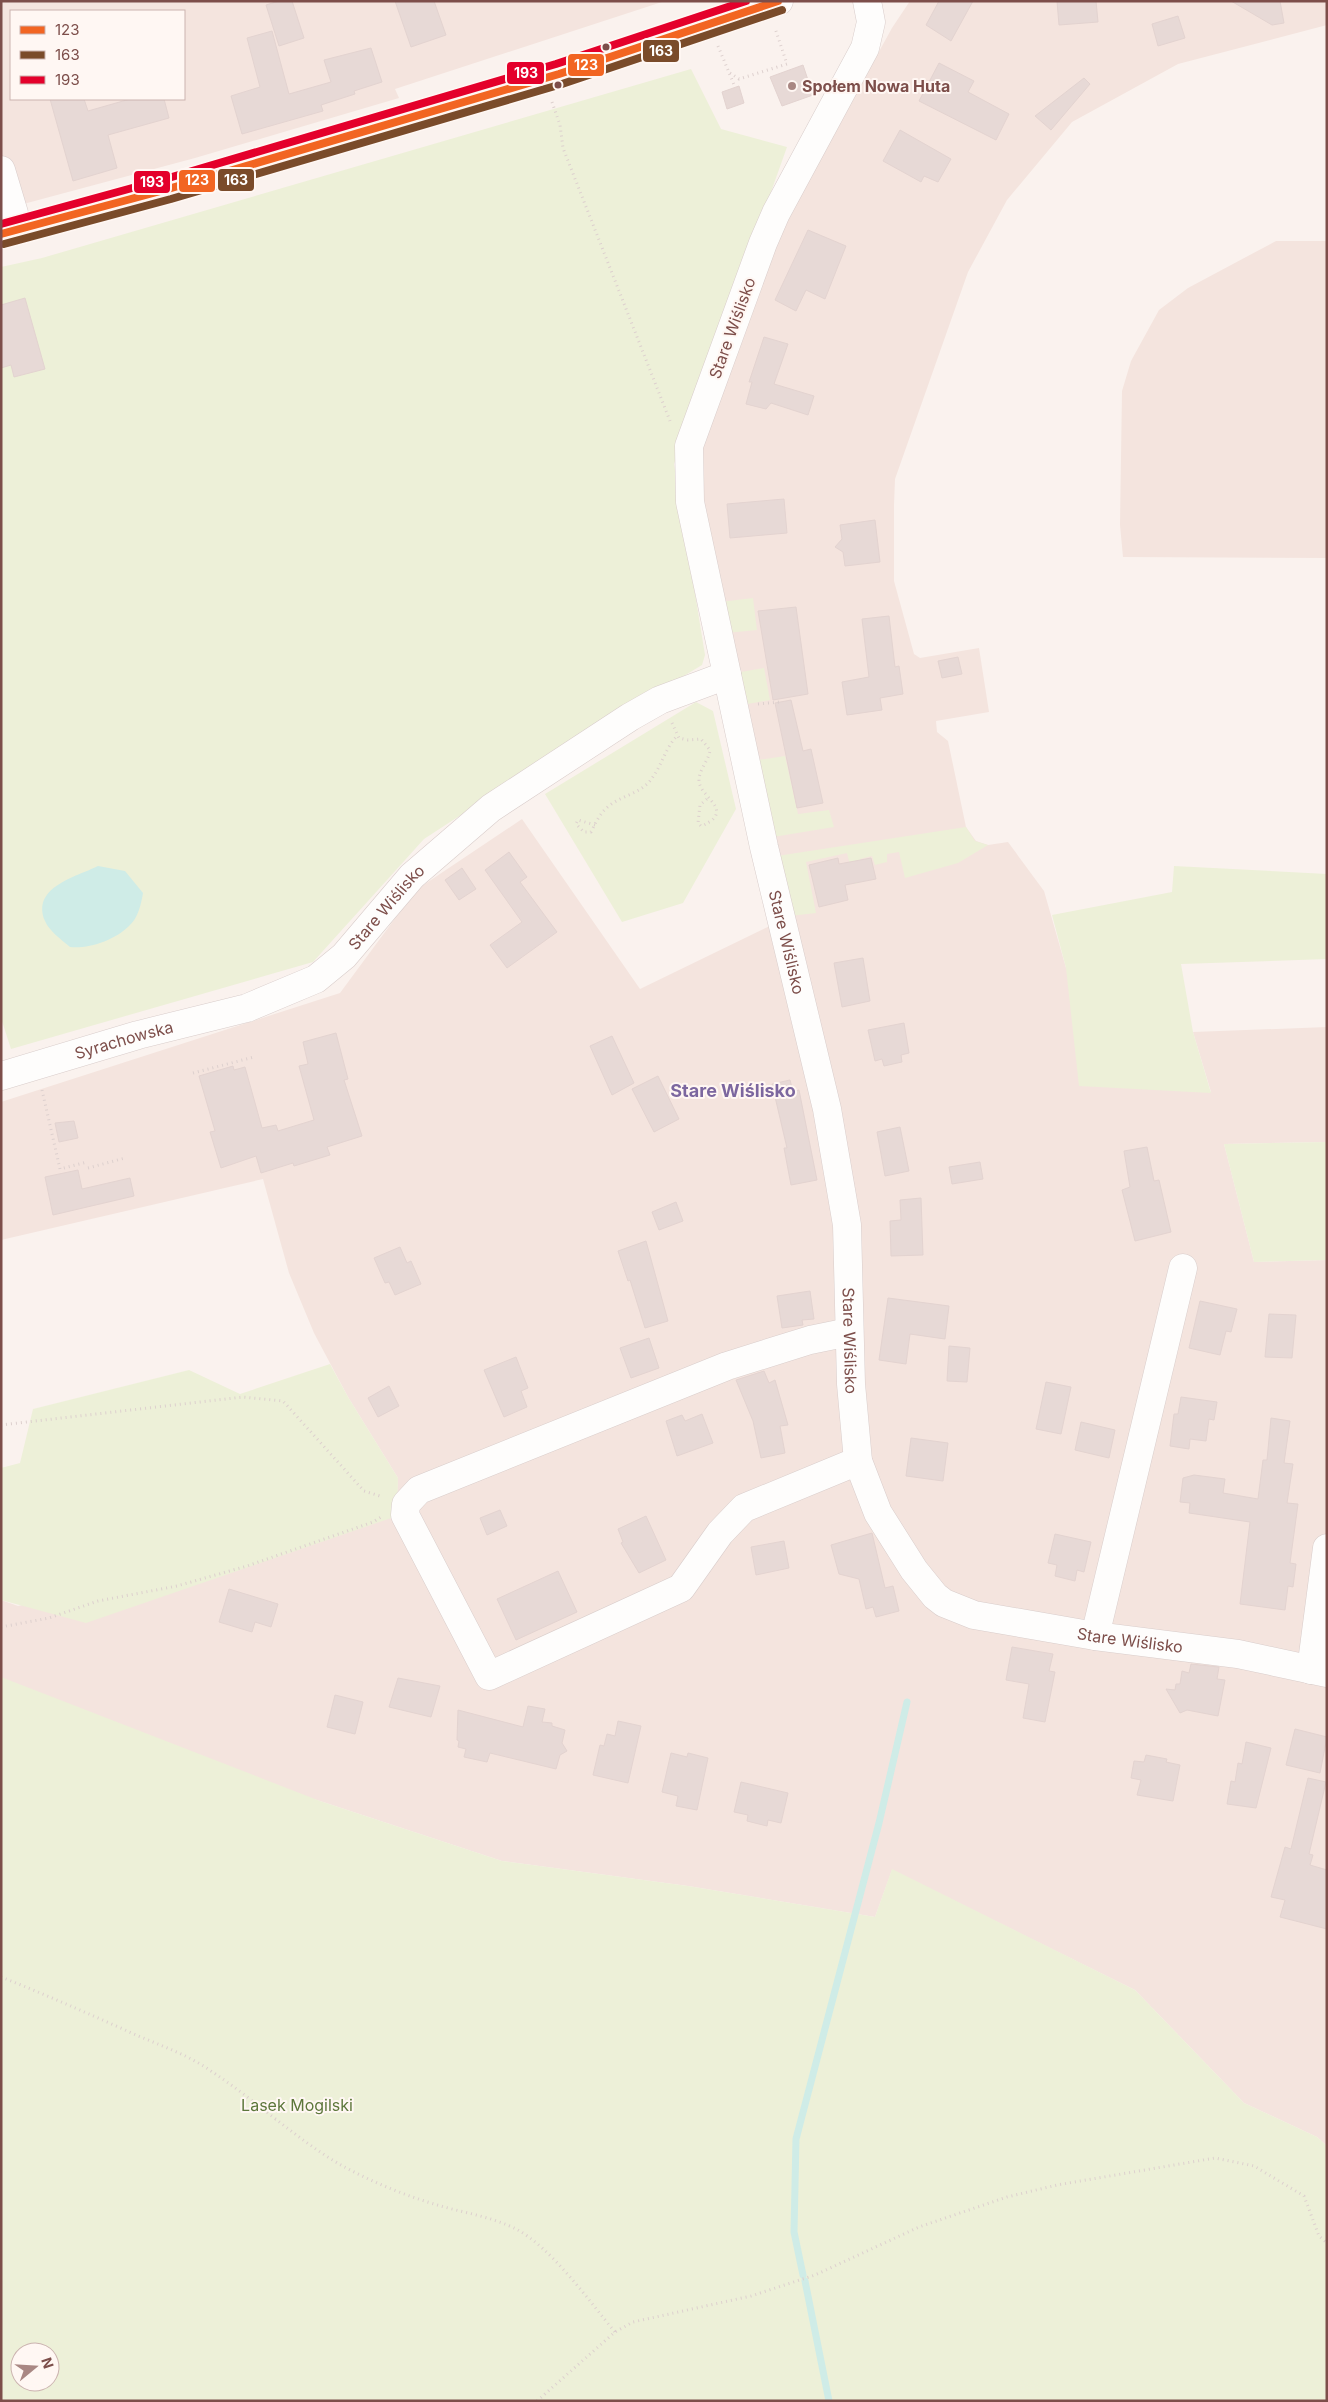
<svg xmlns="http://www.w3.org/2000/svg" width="1328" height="2402" viewBox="0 0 1328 2402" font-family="Inter,sans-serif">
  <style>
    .residential { fill: #f4e4de; fill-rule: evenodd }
    .green { fill: #edf0d8; fill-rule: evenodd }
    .water { fill: #cfece7 }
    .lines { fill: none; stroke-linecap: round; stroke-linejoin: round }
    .stream { stroke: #cfece7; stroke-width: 7 }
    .building { fill: #e7d9d6; stroke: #e3d3d0 }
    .minor-casing { stroke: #d9cdcb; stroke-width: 29 }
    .path { stroke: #ddd0ce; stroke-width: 3; stroke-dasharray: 1 4; stroke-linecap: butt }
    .minor { stroke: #fefdfc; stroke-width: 28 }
    .bus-1-casing { stroke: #fff7f3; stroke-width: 11 }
    .bus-2-casing { stroke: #fff7f3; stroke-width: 11 }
    .bus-3-casing { stroke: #fff7f3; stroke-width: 11 }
    .bus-1 { stroke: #f26522; stroke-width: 8 }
    .bus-2 { stroke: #7a4b2a; stroke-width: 8 }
    .bus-3 { stroke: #e4002b; stroke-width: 8 }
    .bus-dot { fill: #7d4e4a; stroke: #fff7f3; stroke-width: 2 }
    .poi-dot { fill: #a98783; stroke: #fff7f3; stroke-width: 2 }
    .labels { text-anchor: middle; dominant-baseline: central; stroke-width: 4; stroke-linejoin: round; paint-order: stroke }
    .poi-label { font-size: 16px; font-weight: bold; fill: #7d4e4a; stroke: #fff7f3; text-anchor: start }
    .street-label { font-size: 16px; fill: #7d4e4a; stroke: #fff7f3 }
    .park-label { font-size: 16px; fill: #5d773b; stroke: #fff7f3 }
    .neighbourhood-label { font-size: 18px; font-weight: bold; fill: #7c679f; stroke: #fff7f3 }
    .line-badge { stroke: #fff7f3; stroke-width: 2 }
    .badge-label { font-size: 14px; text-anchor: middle; font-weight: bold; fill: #fff }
  </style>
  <rect width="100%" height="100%" fill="#faf2ee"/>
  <path class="residential" d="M1 1H665L395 89 399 98 195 158 1 210ZM11 11H184V99H11Z
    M910 1H1327V25L1178 64 1072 122 1007 200 968 272 895 479 894 505V581L914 654 920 658 979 648 989 712 936 721 937 732 948 741 966 827 976 841 988 845 1008 842 1044 891 1066 968 1211 1092 1193 1032 1327 1027V1142L1224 1144 1254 1262 1327 1260V2146L1317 2137 1244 2103 1135 1990 892 1870 875 1917 688 1886 502 1861 320 1801 1 1707V1600L18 1606 396 1516 398 1478 348 1397 314 1333 289 1273 263 1179 1 1240V1102L340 993 416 890 522 819 640 989 790 916 700 497V456L769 251 892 28Z
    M1276 241H1327V558L1123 557 1120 525 1122 391 1131 361 1159 310 1188 288Z"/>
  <path class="green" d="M691 69 721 129 787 147 674 464 705 655 702 665 556 753 424 839 313 962 11 1049 1 1018V267L42 258Z
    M753 598 757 630 726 633 720 602Z
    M764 668 770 700 742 705 735 673Z
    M696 702 713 711 736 809 683 903 622 922 545 794Z
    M785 756 798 814 829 810 834 827 773 837 758 760Z
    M966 827 975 841 988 845 958 863 905 878 899 852 887 854V862L875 865 872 856 860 859 863 881 855 884 847 853 806 862 816 913 790 916 777 856Z
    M1174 866 1327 874V959L1181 964 1193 1032 1211 1093 1079 1086 1066 968 1052 915 1172 892Z
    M1327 1142V1260L1254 1262 1224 1144Z
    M330 1364 348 1397 398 1478 397 1516 86 1623 1 1600V1468L20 1463 33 1409 189 1370 240 1394Z
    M1 1677 320 1801 502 1861 688 1886 875 1917 892 1869 1135 1990 1244 2103 1317 2137 1327 2146V2401H1ZM20 2352H50V2382H20Z"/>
  <path class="water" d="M98 866 125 871 143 893C141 905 138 918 129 926 115 940 89 949 70 947 62 940 49 931 45 921 31 887 76 877 98 866Z"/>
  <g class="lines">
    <path class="stream" d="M803 2275 794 2232 796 2139 879 1823 907 1702
      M805 2281 829 2401"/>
  </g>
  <path class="building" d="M279 1H292L304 38 279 46 266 5Z
    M395 1H434L446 35 411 47Z
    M939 1H973L951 41 926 25Z
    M1057 1H1096L1098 22 1059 25Z
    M1231 1H1280L1284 23 1272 25Z
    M1178 16 1185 38 1158 46 1152 24Z
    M272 31 289 94 331 82 324 60 371 48 382 82 354 91 355 94 321 105 323 111 242 134 231 96 260 87 247 38Z
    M939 63 974 81 968 92 1009 114 996 140 919 101Z
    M803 65 813 95 782 106 770 77Z
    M1084 78 1090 84 1051 130 1035 116Z
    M739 86 744 103 727 109 722 92Z
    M50 99H84L88 111 130 99H164L169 118 108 135 117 168 73 181Z
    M900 130 951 159 938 182 924 176 921 182 883 161Z
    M808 230 846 246 825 299 806 290 796 311 775 300Z
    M25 298 45 369 14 377 11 365 1 368V305Z
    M764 337 788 344 774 384 814 396 808 415 771 403 766 409 746 404 752 382H749Z
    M784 499 787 533 730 538 727 504Z
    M875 520 880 562 845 566 843 552 835 547 842 539 840 525Z
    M796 607 808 694 773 700 758 611Z
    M889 616 895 667 899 666 903 694 880 698 882 710 847 715 842 682 869 677 862 619Z
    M958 657 962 674 942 678 938 661Z
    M791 700 803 751 811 749 823 803 797 808 775 703Z
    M509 852 527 877 520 882 557 932 507 968 490 945 522 922 485 870Z
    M838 858 839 864 871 858 876 879 845 885 848 900 819 907 809 865Z
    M462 868 476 889 459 900 445 880Z
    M863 958 870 1001 842 1007 834 963Z
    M904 1023 909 1053 901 1055 902 1062 884 1066 882 1059 875 1061 868 1030Z
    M336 1033 348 1079 344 1080 362 1136 327 1147 330 1155 294 1166 293 1163 261 1173 256 1156 221 1168 210 1132 215 1131 199 1076 233 1066 234 1070 245 1067 262 1128 276 1125 278 1131 314 1120 299 1066 308 1064 303 1042Z
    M612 1036 634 1083 612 1095 590 1046Z
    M658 1076 679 1119 654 1132 632 1089Z
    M790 1080 793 1092 799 1090 817 1180 791 1185 784 1148H787L772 1084Z
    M74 1121 78 1138 59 1142 55 1123Z
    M900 1127 909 1171 885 1176 877 1132Z
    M1147 1147 1154 1181 1159 1180 1171 1232 1135 1241 1122 1190 1130 1187 1124 1151Z
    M980 1162 983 1179 952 1184 949 1167Z
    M78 1170 82 1189 130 1178 134 1196 53 1215 45 1177Z
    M921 1198 923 1255 891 1256 890 1221 901 1220 900 1200Z
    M676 1202 683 1221 659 1230 652 1212Z
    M646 1241 668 1321 645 1328 630 1280 628 1281 618 1251Z
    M400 1247 407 1263 411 1261 421 1284 395 1295 389 1282 385 1283 374 1258Z
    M810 1291 814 1319 802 1320 803 1325 782 1328 777 1296Z
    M888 1298 949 1306 945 1339 910 1334 906 1364 879 1360Z
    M1200 1301 1237 1309 1231 1332 1226 1331 1220 1355 1189 1348Z
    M1269 1314 1296 1315 1292 1358 1265 1357Z
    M649 1338 659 1368 631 1378 620 1348Z
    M949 1346 970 1348 967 1382 947 1381Z
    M516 1357 528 1388 521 1391 527 1407 504 1417 484 1370Z
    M764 1371 769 1383 775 1380 788 1425 780 1426 785 1453 761 1458 753 1421 736 1380Z
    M1046 1382 1071 1387 1061 1434 1036 1429Z
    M389 1386 399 1406 378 1417 368 1398Z
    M1181 1397 1217 1402 1214 1420 1209 1419 1206 1441 1190 1439 1189 1449 1170 1446 1174 1414H1178Z
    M702 1414 713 1443 677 1456 666 1421 682 1415 685 1421Z
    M1271 1418 1290 1421 1284 1463 1293 1464 1287 1503 1298 1504 1290 1563 1296 1564 1293 1587 1288 1586 1285 1610 1240 1604 1250 1522 1189 1513 1190 1503 1180 1502 1183 1478 1194 1475 1225 1479 1223 1493 1258 1499 1263 1460H1267Z
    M1081 1422 1115 1430 1109 1458 1075 1450Z
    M911 1438 948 1443 943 1481 906 1476Z
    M500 1510 507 1526 487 1535 480 1518Z
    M646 1516 666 1560 639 1573 621 1543 623 1542 618 1529Z
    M872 1533 885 1588 893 1586 899 1611 876 1617 873 1607 866 1609 859 1579 839 1574 831 1545Z
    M1055 1534 1091 1542 1084 1572 1077 1570 1075 1581 1055 1576 1057 1565 1048 1563Z
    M784 1541 789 1568 756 1575 751 1547Z
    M558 1571 577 1612 516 1640 497 1599Z
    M229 1589 278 1604 271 1627 255 1622 252 1632 219 1622Z
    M1012 1647 1053 1654 1049 1671 1055 1672 1045 1722 1023 1718 1029 1684 1006 1680Z
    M1191 1664 1219 1667 1217 1679 1225 1680 1218 1716 1187 1710 1180 1713 1166 1689 1175 1690 1176 1684H1180L1182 1671 1189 1673Z
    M398 1678 440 1686 431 1717 389 1707Z
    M335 1695 363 1702 355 1734 327 1727Z
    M528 1706 545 1709 542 1722 552 1723V1726L565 1730 562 1743 567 1751 560 1755 556 1769 490 1753 487 1762 464 1757 466 1749 458 1747 459 1741 457 1740 458 1710 523 1727Z
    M618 1721 641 1726 628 1783 593 1775 600 1745 604 1746 607 1734 615 1736Z
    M1295 1729 1327 1737 1320 1773 1286 1765Z
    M1246 1742 1271 1748 1256 1808 1227 1804 1231 1781 1235 1782 1238 1763 1242 1764Z
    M671 1753 687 1757 688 1753 708 1758 697 1810 676 1806 678 1796 662 1792Z
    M1146 1755 1167 1759 1166 1762 1180 1765 1173 1801 1137 1795 1141 1780 1131 1778 1134 1761 1144 1762Z
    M1308 1778 1326 1782 1309 1854 1313 1855 1310 1865 1327 1870V1929L1280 1917 1285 1900 1271 1897 1285 1847 1291 1849Z
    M741 1782 788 1793 781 1823 768 1820 767 1826 747 1821 748 1815 734 1812Z"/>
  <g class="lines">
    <defs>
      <g id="minor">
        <path id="s1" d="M867 1 871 22 865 48 776 213 763 243 689 446 690 502 764 847 827 1109 847 1225 851 1384 858 1461 878 1513 914 1570 935 1596 944 1603 974 1615 1095 1636 1238 1654 1327 1673"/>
        <path d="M1 170 19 230"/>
        <path d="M1 234 168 189 559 74 779 1"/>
        <path id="s2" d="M1 1076 138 1035 247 1008 316 979 344 956 412 876 491 808 630 717 660 700 727 675"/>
        <path d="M849 1332 810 1340 727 1366 419 1490 406 1504 405 1515 489 1676 681 1588 720 1533 744 1508 858 1461"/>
        <path d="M1095 1636 1183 1268"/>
        <path d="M1311 1670 1327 1548"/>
      </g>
    </defs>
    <use href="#minor" class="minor-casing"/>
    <path class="path" d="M718 46 735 87
      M730 73 739 79 787 64 775 28
      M552 102 560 125 563 148 670 421
      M758 704 780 702
      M672 723 679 738 688 740 701 739 710 750C709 760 700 768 699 779 698 796 729 806 711 821 707 823 705 825 701 826L698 823 700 805 708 798
      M595 825 578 820 576 824 584 832H591C596 822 600 813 609 806 621 796 638 794 649 782 662 767 664 749 678 735
      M193 1073 254 1057
      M42 1090 60 1169 87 1162
      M88 1168 125 1158
      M1 1425 243 1397 283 1401 364 1491 383 1497
      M1 1627 49 1618 98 1601 177 1586 247 1566 373 1522 381 1517
      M1 1977C42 1993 82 2011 123 2029 152 2043 184 2052 211 2071 255 2100 294 2137 339 2164 373 2183 411 2198 448 2208 471 2214 494 2218 516 2229 552 2248 589 2301 615 2332
      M537 2401 615 2332 633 2322 751 2296 815 2275 919 2227 1007 2197 1057 2185 1215 2158 1254 2166 1304 2196 1319 2236 1327 2243"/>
    <use href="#minor" class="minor"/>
    <defs>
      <path id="bus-1" d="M1 234 168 189 559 74 778 1"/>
      <path id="bus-2" d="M4 244 171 199 562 84 782 10"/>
      <path id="bus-3" d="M1 224 165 179 556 64 746 1"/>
    </defs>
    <use href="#bus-1" class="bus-1-casing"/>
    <use href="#bus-2" class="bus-2-casing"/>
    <use href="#bus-3" class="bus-3-casing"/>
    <use href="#bus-1" class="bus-1"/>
    <use href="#bus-2" class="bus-2"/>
    <use href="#bus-3" class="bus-3"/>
  </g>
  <g class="bus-dot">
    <circle cx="606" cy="47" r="4.5"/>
    <circle cx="558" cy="85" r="4.5"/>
  </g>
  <circle class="poi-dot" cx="792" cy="86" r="5"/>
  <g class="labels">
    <g class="poi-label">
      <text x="802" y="86">Społem Nowa Huta</text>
    </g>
    <g class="street-label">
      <text transform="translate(732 328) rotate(-70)">Stare Wiślisko</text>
      <text stroke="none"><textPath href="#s2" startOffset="431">Stare Wiślisko</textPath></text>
      <text stroke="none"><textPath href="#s1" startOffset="991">Stare Wiślisko</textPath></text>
      <text stroke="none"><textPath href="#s2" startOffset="128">Syrachowska</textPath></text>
      <text stroke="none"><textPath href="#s1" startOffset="1396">Stare Wiślisko</textPath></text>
      <text stroke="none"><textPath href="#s1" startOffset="1875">Stare Wiślisko</textPath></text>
    </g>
    <g class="park-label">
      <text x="297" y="2105">Lasek Mogilski</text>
    </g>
    <g class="neighbourhood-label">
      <text x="733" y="1090">Stare Wiślisko</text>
    </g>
  </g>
  <g class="line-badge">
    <rect x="642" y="39" width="38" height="24" rx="5" fill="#7a4b2a"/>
    <rect x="567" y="53" width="38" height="24" rx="5" fill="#f26522"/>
    <rect x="506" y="61" width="39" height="24" rx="5" fill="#e4002b"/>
    <rect x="217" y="168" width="38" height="24" rx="5" fill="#7a4b2a"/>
    <rect x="178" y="169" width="38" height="24" rx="5" fill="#f26522"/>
    <rect x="133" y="170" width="38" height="24" rx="5" fill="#e4002b"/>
  </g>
  <g class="badge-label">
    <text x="661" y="56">163</text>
    <text x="586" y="70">123</text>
    <text x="526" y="78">193</text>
    <text x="236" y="185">163</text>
    <text x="197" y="185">123</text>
    <text x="152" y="187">193</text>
  </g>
  <rect width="1328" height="2402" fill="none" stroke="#7d4e4a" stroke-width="5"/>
  <rect x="10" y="10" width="175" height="90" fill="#fff7f3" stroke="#cbb3af"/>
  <rect x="20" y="26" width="25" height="8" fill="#f26522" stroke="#cbb3af"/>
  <text x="55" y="35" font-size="15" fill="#7d4e4a">123</text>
  <rect x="20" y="51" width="25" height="8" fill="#7a4b2a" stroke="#cbb3af"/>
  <text x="55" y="60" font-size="15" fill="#7d4e4a">163</text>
  <rect x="20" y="76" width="25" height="8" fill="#e4002b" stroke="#cbb3af"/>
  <text x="55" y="85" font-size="15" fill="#7d4e4a">193</text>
  <g transform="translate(35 2367) rotate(72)"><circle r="24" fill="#fff7f3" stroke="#cbb3af"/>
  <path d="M0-4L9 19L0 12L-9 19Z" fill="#a98783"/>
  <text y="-8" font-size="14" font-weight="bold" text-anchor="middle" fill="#7d4e4a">N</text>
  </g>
</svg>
